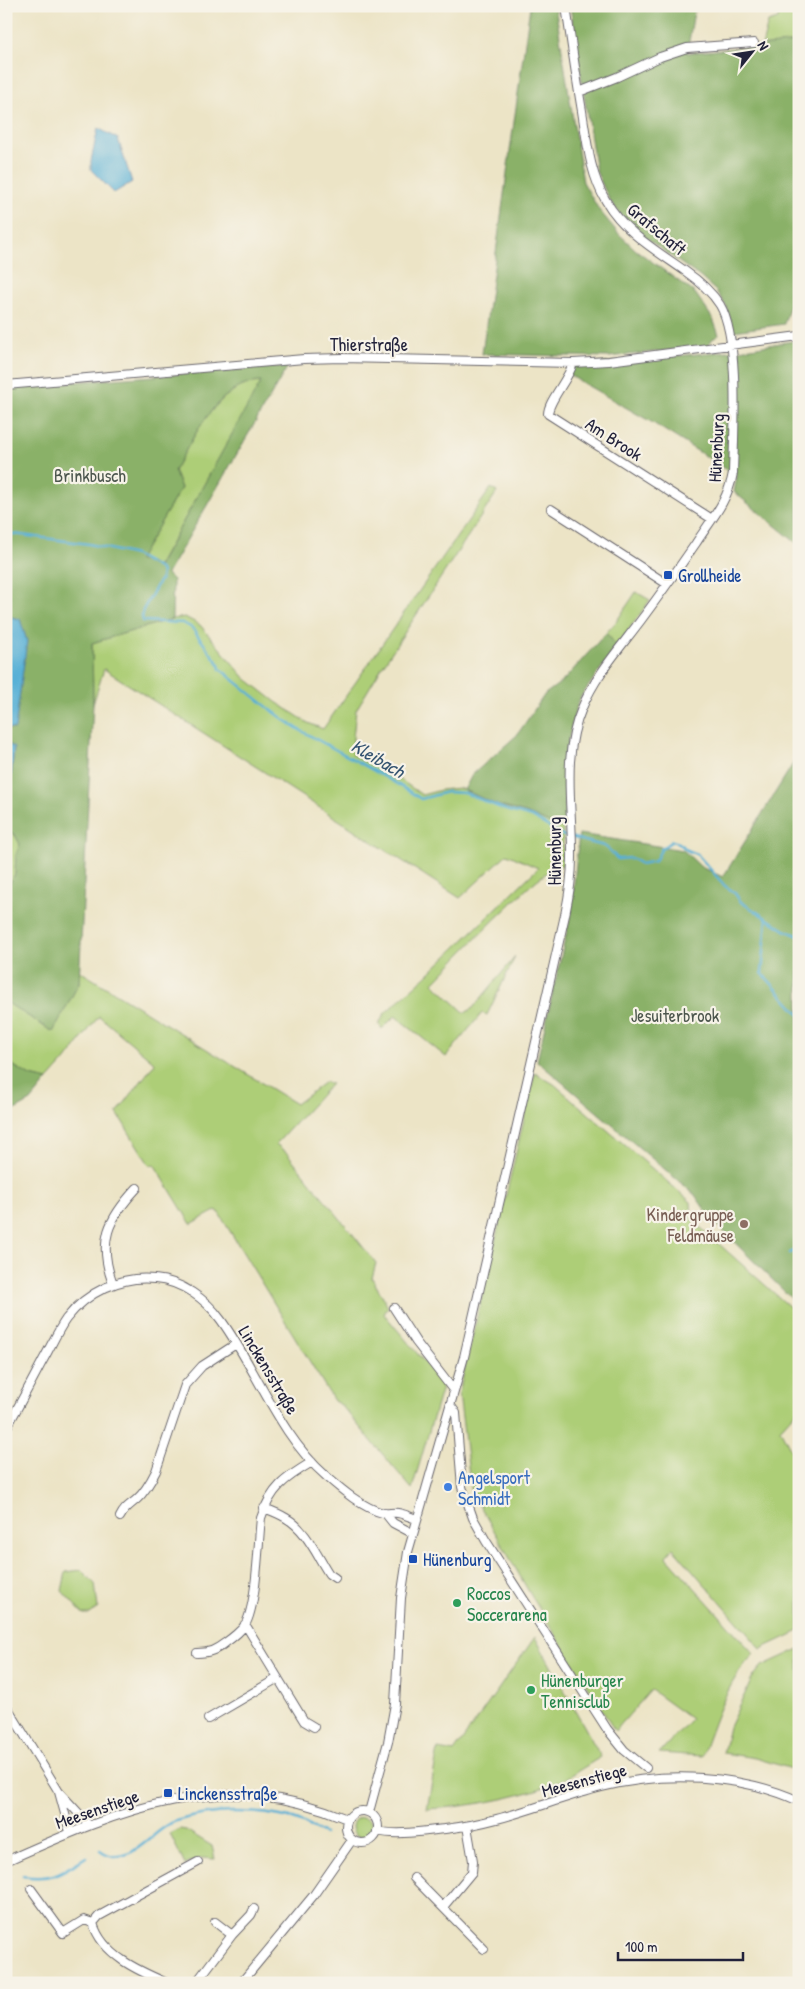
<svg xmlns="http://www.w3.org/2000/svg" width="805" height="1989" viewBox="0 0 805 1989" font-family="'Patrick Hand',sans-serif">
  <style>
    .green { fill: #adce77; stroke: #687859 }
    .forest { fill: #8ab168; stroke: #566a52; fill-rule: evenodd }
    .water { fill: #59b0d6; stroke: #3e6988 }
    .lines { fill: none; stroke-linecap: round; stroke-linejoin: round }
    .stream { stroke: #59b0d6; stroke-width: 2.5 }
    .minor-casing { stroke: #69666c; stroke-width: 10 }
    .minor { stroke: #fff; stroke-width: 8 }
    .transit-dot { fill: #1a4fb4; stroke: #f7f3e8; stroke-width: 2 }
    .education-dot { fill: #8d6e63; stroke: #f7f3e8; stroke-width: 2 }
    .shop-dot { fill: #3f7fe0; stroke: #f7f3e8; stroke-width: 2 }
    .leisure-dot { fill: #2e9e5b; stroke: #f7f3e8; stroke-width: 2 }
    .labels { text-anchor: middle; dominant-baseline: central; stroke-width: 4.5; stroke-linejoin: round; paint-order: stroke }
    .street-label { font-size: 18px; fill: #22223b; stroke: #f7f3e8 }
    .park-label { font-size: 18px; fill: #4c564d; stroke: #f7f3e8 }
    .transit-label { font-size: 18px; fill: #164399; stroke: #f7f3e8; text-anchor: start }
    .education-label { font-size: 18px; fill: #785e54; stroke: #f7f3e8; text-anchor: end }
    .shop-label { font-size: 18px; fill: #366cbe; stroke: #f7f3e8; text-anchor: start }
    .leisure-label { font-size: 18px; fill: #27864d; stroke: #f7f3e8; text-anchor: start }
    .water-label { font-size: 19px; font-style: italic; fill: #355471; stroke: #f7f3e8 }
  </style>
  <rect width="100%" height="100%" fill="#f7f3e8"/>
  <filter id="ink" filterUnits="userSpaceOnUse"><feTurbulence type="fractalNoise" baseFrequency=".02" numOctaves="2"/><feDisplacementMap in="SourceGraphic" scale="10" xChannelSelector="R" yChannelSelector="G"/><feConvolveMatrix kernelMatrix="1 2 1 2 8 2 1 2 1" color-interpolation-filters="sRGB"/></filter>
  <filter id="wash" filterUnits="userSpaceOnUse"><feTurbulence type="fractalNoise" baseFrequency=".0096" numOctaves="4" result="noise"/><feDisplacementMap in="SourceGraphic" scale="20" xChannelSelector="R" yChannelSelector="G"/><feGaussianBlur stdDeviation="1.12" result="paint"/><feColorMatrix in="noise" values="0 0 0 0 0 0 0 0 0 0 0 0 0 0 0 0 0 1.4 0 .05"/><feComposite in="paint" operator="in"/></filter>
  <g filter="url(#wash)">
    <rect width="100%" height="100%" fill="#ece4c6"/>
    <path class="green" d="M779 6H799V42L762 46 768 22 778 19Z
      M262 382 157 568 138 561 181 488 174 471C194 438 217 383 262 382Z
      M491 488 497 492 382 667 356 710 353 738V755L395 776 422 795 441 790 459 788 497 805 526 813 558 827 563 826V865C544 871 529 887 514 901 486 927 460 955 433 983L465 1013 473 1008 515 957 487 1015 482 1013 446 1057 395 1016 382 1029 379 1024 385 1013 425 977 538 868 507 854 460 898 104 669 93 704 92 643 172 619 185 617 200 625 245 678 276 702 308 723 323 729Z
      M636 592 650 600 617 646 606 633 616 622Z
      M6 830 15 835 20 844 16 855 15 874 6 890Z
      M78 970 296 1104 325 1082 331 1084 276 1144 287 1153 376 1263 372 1278 388 1307 384 1314 443 1384 412 1489 341 1405 334 1401 217 1210 191 1224 154 1164 150 1166 117 1113 155 1063 99 1016 65 1061 48 1080 30 1076 6 1061V1002L53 1032 79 983Z
      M535 1073 554 1084 691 1202 692 1220 792 1309 799 1322V1408L780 1429 799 1465V1631L761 1649 673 1548 666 1556 754 1654C727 1681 715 1721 702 1756L659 1753 691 1719 651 1690 615 1731 529 1592 471 1490 459 1393Z
      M81 1570 95 1584 98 1608 90 1614H83L62 1591 66 1572Z
      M535 1637 601 1757C585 1766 568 1779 551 1785 512 1799 468 1807 427 1809L438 1749 454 1752Z
      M799 1649V1771L755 1758 723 1753 729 1727 753 1677 762 1666Z
      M352 1827a10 10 0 1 1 20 0a10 10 0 1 1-20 0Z
      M180 1829 186 1830 212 1846 215 1859 201 1858 185 1865 170 1834Z"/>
    <path class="forest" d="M530 6H555L583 182 599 210 619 234 636 250 695 293 713 319 719 335 711 340 708 346 609 357 482 354Z
      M570 6H695L687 53 799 42V274L784 324 734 331 726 306 716 291 700 277 642 235 624 219 610 201 596 171Z
      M799 340V545L734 492 737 476 653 423 569 375 572 366 739 350Z
      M288 366 167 574 173 580 172 619 92 643 93 704 79 983 53 1032 6 1002V890L15 874 16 855 20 844 15 835 6 830 14 748 6 742V728L14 729 20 619 6 616V387ZM261 382 158 567 150 562 138 561 181 488 174 471C194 438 217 383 261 382Z
      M606 633 617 646 580 698 575 712 565 754V824L558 827 526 813 497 805 464 790 472 775 517 735 545 694 564 680Z
      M799 754V1306L712 1220 695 1195 537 1061 571 913 579 834 683 850 701 867 723 877Z
      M6 1061 30 1076 48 1080 31 1101 6 1115Z"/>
    <path class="water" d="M98 128 118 139 132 182 114 193 91 170V161Z
      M6 616 20 619 27 641 15 729 6 728Z
      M6 742 14 748 6 831Z"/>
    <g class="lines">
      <path class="stream" d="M6 533 89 544 135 555 160 569 162 572 161 578 143 610 142 616 143 621 183 623 192 628 219 664 220 669C246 689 272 713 300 730 340 753 382 773 421 799L447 792 465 793 506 810 532 817 562 835 604 846C610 849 613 855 618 859L631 858 641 864 655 861 662 848 672 841 679 843 687 850 697 854 725 886 734 892 741 902 785 930 799 936
        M767 918 762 973 799 1014
        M790 1253 799 1249
        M100 1850C130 1872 151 1829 176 1821 211 1810 253 1809 290 1818 302 1821 313 1828 324 1834
        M23 1876C52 1881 62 1872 86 1857"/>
    </g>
  </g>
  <g filter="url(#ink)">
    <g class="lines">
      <defs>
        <path id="minor" d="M579 92 617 77 660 57 687 48 754 43
          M573 363C569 379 548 401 548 414L712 519
          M6 385 304 359 342 358 573 363 609 361 799 336
          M551 509 667 584
          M113 1284C97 1241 108 1219 137 1188
          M394 1308 416 1342 454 1391
          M450 1405 456 1413 462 1487 473 1518 486 1541 607 1729 624 1750 646 1768
          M6 1429C18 1407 30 1385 42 1362 50 1348 57 1332 66 1319 87 1292 121 1275 155 1279 181 1281 206 1299 221 1320 257 1370 279 1435 326 1476 342 1490 363 1508 383 1513 388 1514 393 1512 398 1513 404 1514 411 1517 416 1519
          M264 1508C272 1511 280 1514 286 1518 306 1529 317 1556 329 1574L335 1578
          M385 1513 393 1523 412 1533
          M120 1517C125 1507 129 1506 137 1499 145 1492 151 1481 156 1471L185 1385 202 1366 236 1344
          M245 1624 304 1721 314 1727
          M197 1653C209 1653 216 1650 225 1643 232 1638 240 1632 245 1625 257 1605 258 1544 261 1518 271 1488 285 1478 312 1462
          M6 1705 59 1792 84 1819 88 1825
          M208 1719 278 1678
          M59 1792 70 1832
          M346 1827a16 16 0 1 1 32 0a16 16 0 1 1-32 0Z
          M369 1812 388 1742 395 1704 401 1598 408 1552 464 1357 565 915C569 896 572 878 572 858 573 808 561 757 582 708 595 676 620 648 641 620 660 595 678 569 696 543 711 520 728 501 733 473 734 432 740 339 720 305 711 291 698 280 685 271 657 251 624 232 606 201 590 174 587 142 582 111 576 76 571 41 566 6
          M377 1831C398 1836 424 1831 445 1829 501 1823 548 1801 602 1787 665 1771 739 1774 799 1801
          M6 1861C123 1809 221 1766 347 1819
          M414 1878 484 1949
          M31 1889 63 1933 84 1920 93 1923 99 1916 198 1862
          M443 1907 472 1872 473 1861 467 1826
          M215 1922 232 1935
          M93 1923C102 1955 139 1971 167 1983
          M196 1983 232 1935 251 1915 254 1909
          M241 1983 313 1896 352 1840"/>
      </defs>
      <use href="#minor" class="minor-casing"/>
      <use href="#minor" class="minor"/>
    </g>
  </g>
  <g class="transit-dot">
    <rect x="663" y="570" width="10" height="10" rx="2.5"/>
    <rect x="408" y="1554" width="10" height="10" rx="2.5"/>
    <rect x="163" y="1788" width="10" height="10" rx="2.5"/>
  </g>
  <circle class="education-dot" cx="744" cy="1224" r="5"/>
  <circle class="shop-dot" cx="448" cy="1487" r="5"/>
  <g class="leisure-dot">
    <circle cx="457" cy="1603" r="5"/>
    <circle cx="531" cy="1690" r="5"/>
  </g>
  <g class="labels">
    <g class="street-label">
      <text transform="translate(657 229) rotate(40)">Grafschaft</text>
      <text x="369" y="344">Thierstraße</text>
      <text transform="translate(614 439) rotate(33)">Am Brook</text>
      <text transform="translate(716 448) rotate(-87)">Hünenburg</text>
      <text transform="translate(554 851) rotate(-90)">Hünenburg</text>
      <text transform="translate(269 1370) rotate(59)">Linckensstraße</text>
      <text transform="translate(584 1780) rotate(-15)">Meesenstiege</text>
      <text transform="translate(97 1809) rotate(-19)">Meesenstiege</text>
    </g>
    <g class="park-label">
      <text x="90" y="475">Brinkbusch</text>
      <text x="675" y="1015">Jesuiterbrook</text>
    </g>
    <g class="transit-label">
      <text x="678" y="575">Grollheide</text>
      <text x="423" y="1559">Hünenburg</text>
      <text x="178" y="1793">Linckensstraße</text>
    </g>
    <g class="education-label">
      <text x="734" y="1214">Kindergruppe<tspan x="734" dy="21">Feldmäuse</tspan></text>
    </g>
    <g class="shop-label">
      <text x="458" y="1477">Angelsport<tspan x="458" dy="21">Schmidt</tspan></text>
    </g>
    <g class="leisure-label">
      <text x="467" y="1593">Roccos<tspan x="467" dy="21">Soccerarena</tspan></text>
      <text x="541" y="1680">Hünenburger<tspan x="541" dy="21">Tennisclub</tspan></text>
    </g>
    <g class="water-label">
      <text transform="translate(378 758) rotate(30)">Kleibach</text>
    </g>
  </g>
  <rect width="805" height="1989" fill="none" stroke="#f7f3e8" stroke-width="25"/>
  <g transform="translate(752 52) rotate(60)" stroke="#f7f3e8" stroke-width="4" paint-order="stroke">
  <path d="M0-4L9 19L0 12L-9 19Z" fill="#22223b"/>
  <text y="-8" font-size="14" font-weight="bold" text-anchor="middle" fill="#22223b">N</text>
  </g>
  <path d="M618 1952v8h125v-8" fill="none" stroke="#22223b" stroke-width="2.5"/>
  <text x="625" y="1952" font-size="15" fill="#22223b" stroke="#f7f3e8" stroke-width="4" paint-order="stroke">100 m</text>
</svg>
